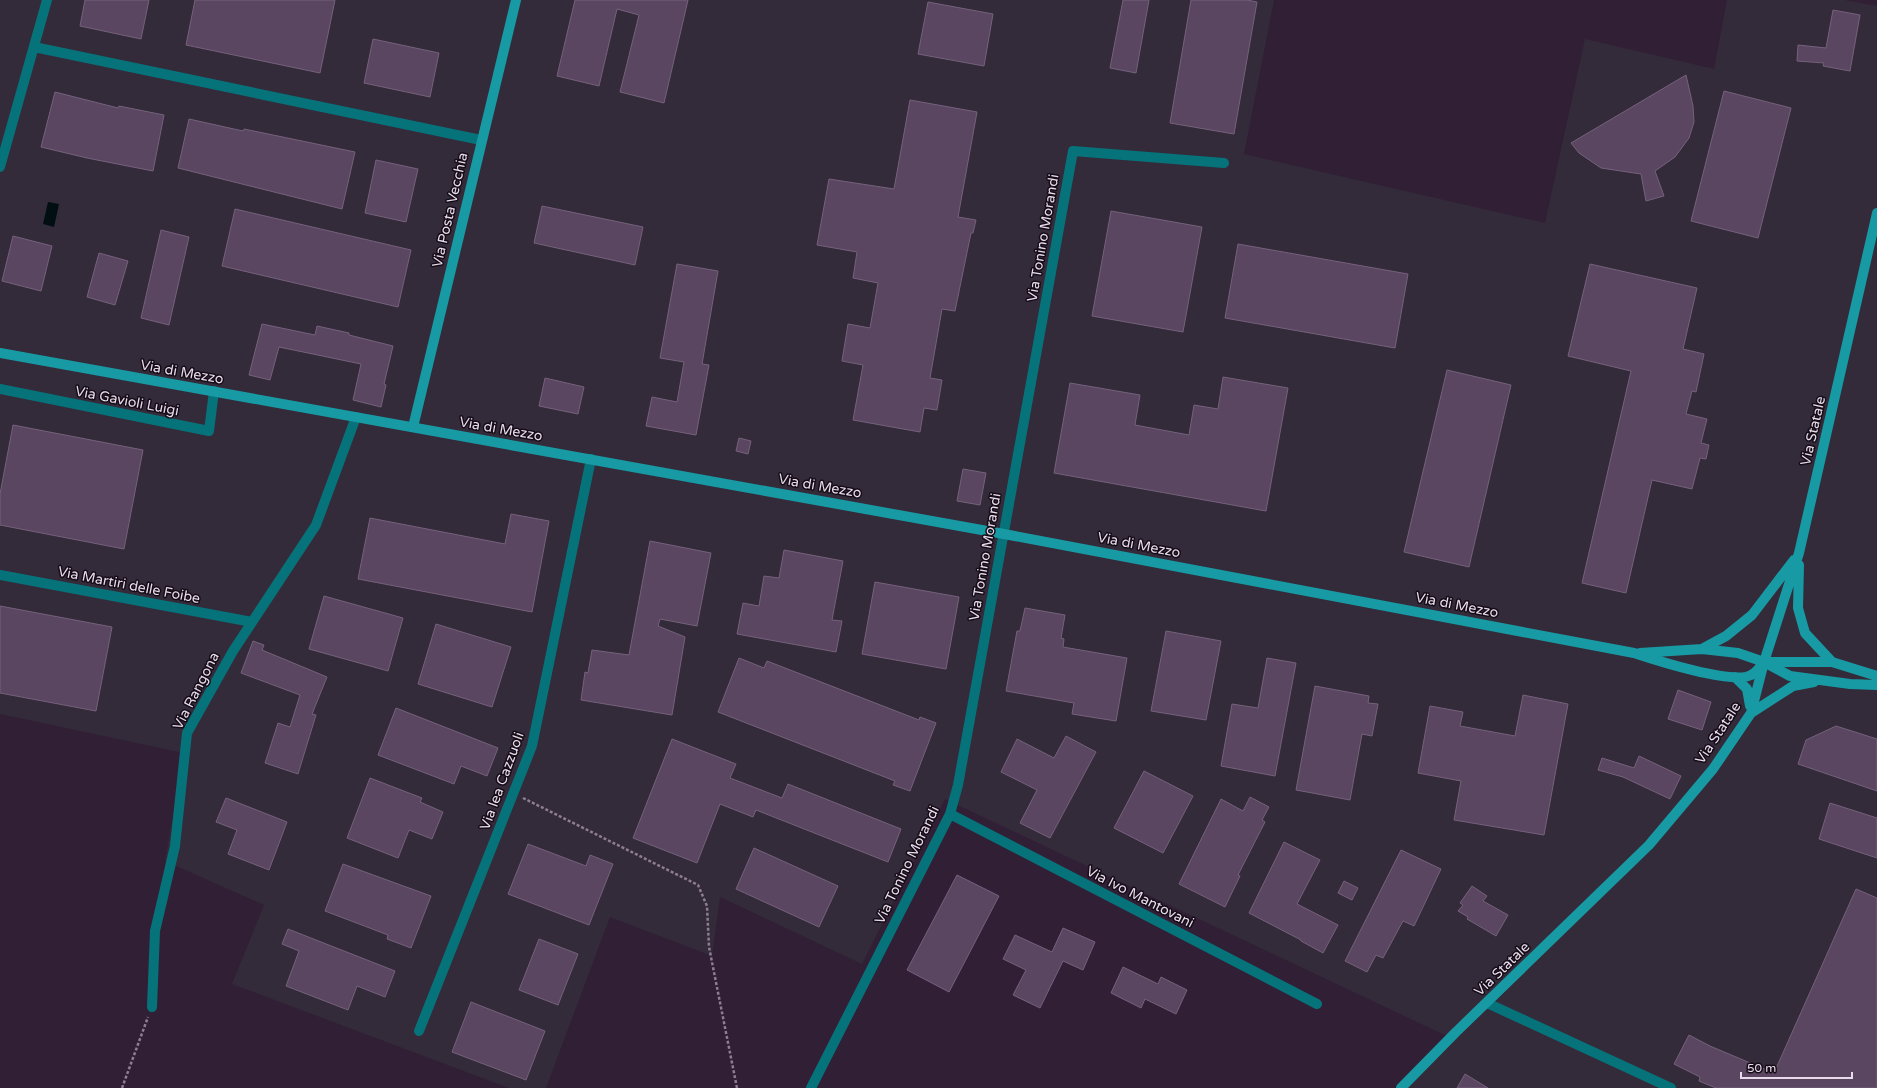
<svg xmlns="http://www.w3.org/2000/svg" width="1877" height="1088" viewBox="0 0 1877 1088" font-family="'Varela Round',sans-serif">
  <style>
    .industrial { fill: #332b3a }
    .water { fill: #010f13 }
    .building { fill: #5a4660; stroke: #76617c }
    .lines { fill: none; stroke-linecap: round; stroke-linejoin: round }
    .path { stroke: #8d7e91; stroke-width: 2.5; stroke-dasharray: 3 2; stroke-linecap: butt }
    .street { stroke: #06737b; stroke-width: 10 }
    .secondary { stroke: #179aa4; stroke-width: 10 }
    .labels { text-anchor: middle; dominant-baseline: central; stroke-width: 3; stroke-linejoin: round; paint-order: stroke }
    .street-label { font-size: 14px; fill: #e8dcec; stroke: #150c17 }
  </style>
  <rect width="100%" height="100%" fill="#311f36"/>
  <path class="industrial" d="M0 0H1274L1244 154 1545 223 1585 39 1714 69 1727 0H1845L1877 6V1088H1400L1451 1038 945 799 862 964 720 897 712 956 610 917 546 1088H509L232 984 264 905 165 861 184 753 0 714Z"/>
  <path class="water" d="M48 202 59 204 54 227 43 224Z"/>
  <path class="building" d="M85 0H149L141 39 80 26Z
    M195 0H335L320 73 186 45Z
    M575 0H688L664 103 620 92 639 15 617 9 599 86 557 76Z
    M1123 0H1149L1136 73 1110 68Z
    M1191 0H1247L1257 2 1234 134 1170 123Z
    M928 2 993 14 984 66 918 54Z
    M1833 10 1860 15 1850 71 1823 66 1824 63 1797 61 1798 45 1826 48Z
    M373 39 439 53 430 97 364 83Z
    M1686 75 1693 106 1694 122 1689 138 1675 157 1655 171 1664 196 1646 201 1641 174 1601 168 1579 153 1571 143Z
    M1724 91 1791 108 1758 238 1691 221Z
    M55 92 118 108 119 106 164 115 153 171 87 158 41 147Z
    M910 100 977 112 958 217 976 220 973 233H971L955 311 942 309 930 378 942 380 937 410 924 408 920 432 853 420 863 365 842 361 848 324 870 328 878 283 853 278 857 252 817 245 829 179 894 189Z
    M189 119 243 131 244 129 355 152 342 209 178 168Z
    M376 160 418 169 406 222 365 213Z
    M542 206 643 227 635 265 534 243Z
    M235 209 411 250 398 307 222 266Z
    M1111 211 1202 227 1183 332 1092 316Z
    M161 230 189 237 169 325 141 318Z
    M13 236 52 246 41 291 2 281Z
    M1238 244 1408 274 1395 348 1225 318Z
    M99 253 128 261 115 305 87 297Z
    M677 264 718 271 702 364 709 365 696 435 646 426 652 397 677 402 684 362 660 358Z
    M1590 264 1697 288 1683 349 1704 354 1696 392 1692 391 1686 414 1707 419 1701 443 1709 445 1706 459 1700 458 1692 489 1652 480 1626 593 1582 583 1631 371 1568 356Z
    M262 324 315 335 317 326 349 333V335L393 346 384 384 386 385 381 407 353 400 361 364 279 347 270 380 249 375Z
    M1447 370 1511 385 1469 567 1404 552Z
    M1223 377 1288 388 1266 511 1054 473 1070 383 1140 395 1135 425 1189 435 1194 405 1218 409Z
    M545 378 584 387 578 414 539 406Z
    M13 425 143 450 124 549 0 525V494Z
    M739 438 751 441 748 454 736 451Z
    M963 469 986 473 980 505 957 501Z
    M511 514 549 521 532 612 358 579 370 518 505 544Z
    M650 541 711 553 697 626 660 619 658 626 685 637 672 715 581 700 585 672 588 673 592 650 629 655Z
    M784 550 843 561 832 620 842 621 836 652 737 634 743 603 759 606 764 576 779 578Z
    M875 582 959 597 946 669 862 654Z
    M324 596 403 618 388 671 309 649Z
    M0 606 112 627 96 711 0 693Z
    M1025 608 1065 615 1061 638 1064 639 1063 647 1127 658 1116 721 1072 714 1074 703 1006 691 1017 631H1020Z
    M436 624 511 647 492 707 418 684Z
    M1166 631 1221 641 1206 720 1151 711Z
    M253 641 264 645 262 650 327 677 312 714 316 715 298 774 265 763 278 723 290 727 300 695 241 673Z
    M739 658 764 668 767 661 919 720 920 717 936 723 910 791 893 785 895 781 718 712Z
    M1267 658 1296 663 1275 776 1221 766 1232 704 1258 708Z
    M1315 686 1369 696 1368 703 1378 704 1372 736 1362 734 1350 800 1296 790Z
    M1678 690 1711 702 1702 730 1668 719Z
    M1523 695 1568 704 1544 835 1454 820 1461 781 1418 773 1430 706 1463 712 1460 726 1515 736Z
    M396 708 498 748 487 776 461 766 454 784 378 755Z
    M1836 726 1877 739V791L1798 764 1806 740Z
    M1066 736 1096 752 1050 838 1020 823 1037 790 1001 772 1017 739 1054 758Z
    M672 739 736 764 730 778 782 798 788 784 901 829 888 862 756 810 753 817 720 804 697 863 633 838Z
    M1639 756 1681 776 1670 799 1623 777 1598 770 1602 758 1634 768Z
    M1144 771 1193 796 1163 853 1114 828Z
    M370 778 422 798 420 802 443 812 432 839 409 830 398 858 347 838Z
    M1250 797 1269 807 1262 820 1265 822 1238 875 1240 876 1225 907 1179 884 1221 799 1243 811Z
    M226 798 287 822 269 870 228 854 237 830 216 822Z
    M1830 803 1877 818V858L1819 839Z
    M1284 842 1320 860 1297 904 1338 925 1323 953 1301 941V940L1249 913Z
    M528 844 586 866 590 855 613 864 589 925 508 894Z
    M754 848 838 886 819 927 736 889Z
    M1401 850 1441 869 1414 926 1403 921 1383 958 1376 955 1367 972 1345 961Z
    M343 864 431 896 411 948 387 939 388 935 325 911Z
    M957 875 999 896 949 992 907 970Z
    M1344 881 1358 888 1352 900 1338 893Z
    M1472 886 1487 896 1483 901 1508 915 1496 936 1467 919 1468 917 1458 911 1463 905 1460 903Z
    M1856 889 1877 898V1088H1716L1699 1081 1700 1077 1674 1064 1689 1035 1710 1046 1774 1073Z
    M1063 928 1095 942 1083 970 1063 961 1040 1008 1013 995 1026 970 1003 959 1015 935 1052 952Z
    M288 929 395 971 385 997 357 986 348 1010 286 986 299 951 282 944Z
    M539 939 578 954 558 1005 519 990Z
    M1123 967 1158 984 1161 977 1187 990 1176 1014 1145 999 1141 1008 1111 993Z
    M471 1002 545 1031 526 1080 452 1052Z
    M1465 1074 1488 1088H1457Z"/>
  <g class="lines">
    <path class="path" d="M523 798 698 885 707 906 709 947 737 1088
      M122 1088 148 1017"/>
    <path class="street" d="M34 47 481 140
      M0 167 47 0
      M0 389 209 431 214 391
      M0 575 252 622
      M950 814 1317 1004
      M1487 1003 1671 1088
      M152 1007 155 931 175 846 187 733 233 651 316 525 356 417
      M419 1031 532 746 591 459
      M811 1088 950 814 958 785 1073 151 1224 163"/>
    <path class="secondary" d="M0 353 1004 534 1634 653C1655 660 1733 685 1751 675 1756 673 1761 666 1764 662
      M413 427 516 0
      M1799 565 1798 608 1805 633 1832 662
      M1702 649 1726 636 1752 615 1794 560
      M1640 653 1702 649 1738 653 1764 662 1790 676 1850 684 1877 685
      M1764 662H1832L1877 676
      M1735 677 1747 689 1750 706
      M1751 713 1793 686 1814 682
      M1401 1088 1456 1032 1649 845 1713 769 1751 713 1764 662 1799 553 1877 213"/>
  </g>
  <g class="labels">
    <g class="street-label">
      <text transform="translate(450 210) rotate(-77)">Via Posta Vecchia</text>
      <text transform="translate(1043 238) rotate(-80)">Via Tonino Morandi</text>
      <text transform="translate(182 372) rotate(10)">Via di Mezzo</text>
      <text transform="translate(127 401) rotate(11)">Via Gavioli Luigi</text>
      <text transform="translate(501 429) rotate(10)">Via di Mezzo</text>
      <text transform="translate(1813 431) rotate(-77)">Via Statale</text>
      <text transform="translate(820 486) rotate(10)">Via di Mezzo</text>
      <text transform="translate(1139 545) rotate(11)">Via di Mezzo</text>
      <text transform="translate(985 557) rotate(-80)">Via Tonino Morandi</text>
      <text transform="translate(129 585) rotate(11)">Via Martiri delle Foibe</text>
      <text transform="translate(1457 605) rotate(11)">Via di Mezzo</text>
      <text transform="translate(196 691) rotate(-63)">Via Rangona</text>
      <text transform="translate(1718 733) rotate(-57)">Via Statale</text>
      <text transform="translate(502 781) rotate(-70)">Via lea Cazzuoli</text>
      <text transform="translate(907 865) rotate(-64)">Via Tonino Morandi</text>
      <text transform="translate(1140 897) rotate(27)">Via Ivo Mantovani</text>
      <text transform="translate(1502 969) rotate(-44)">Via Statale</text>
    </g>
  </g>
  <path d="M1741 1072v6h111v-6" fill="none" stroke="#e8dcec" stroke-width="2"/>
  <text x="1747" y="1072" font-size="12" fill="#e8dcec" stroke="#150c17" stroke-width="3" paint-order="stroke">50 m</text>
</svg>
